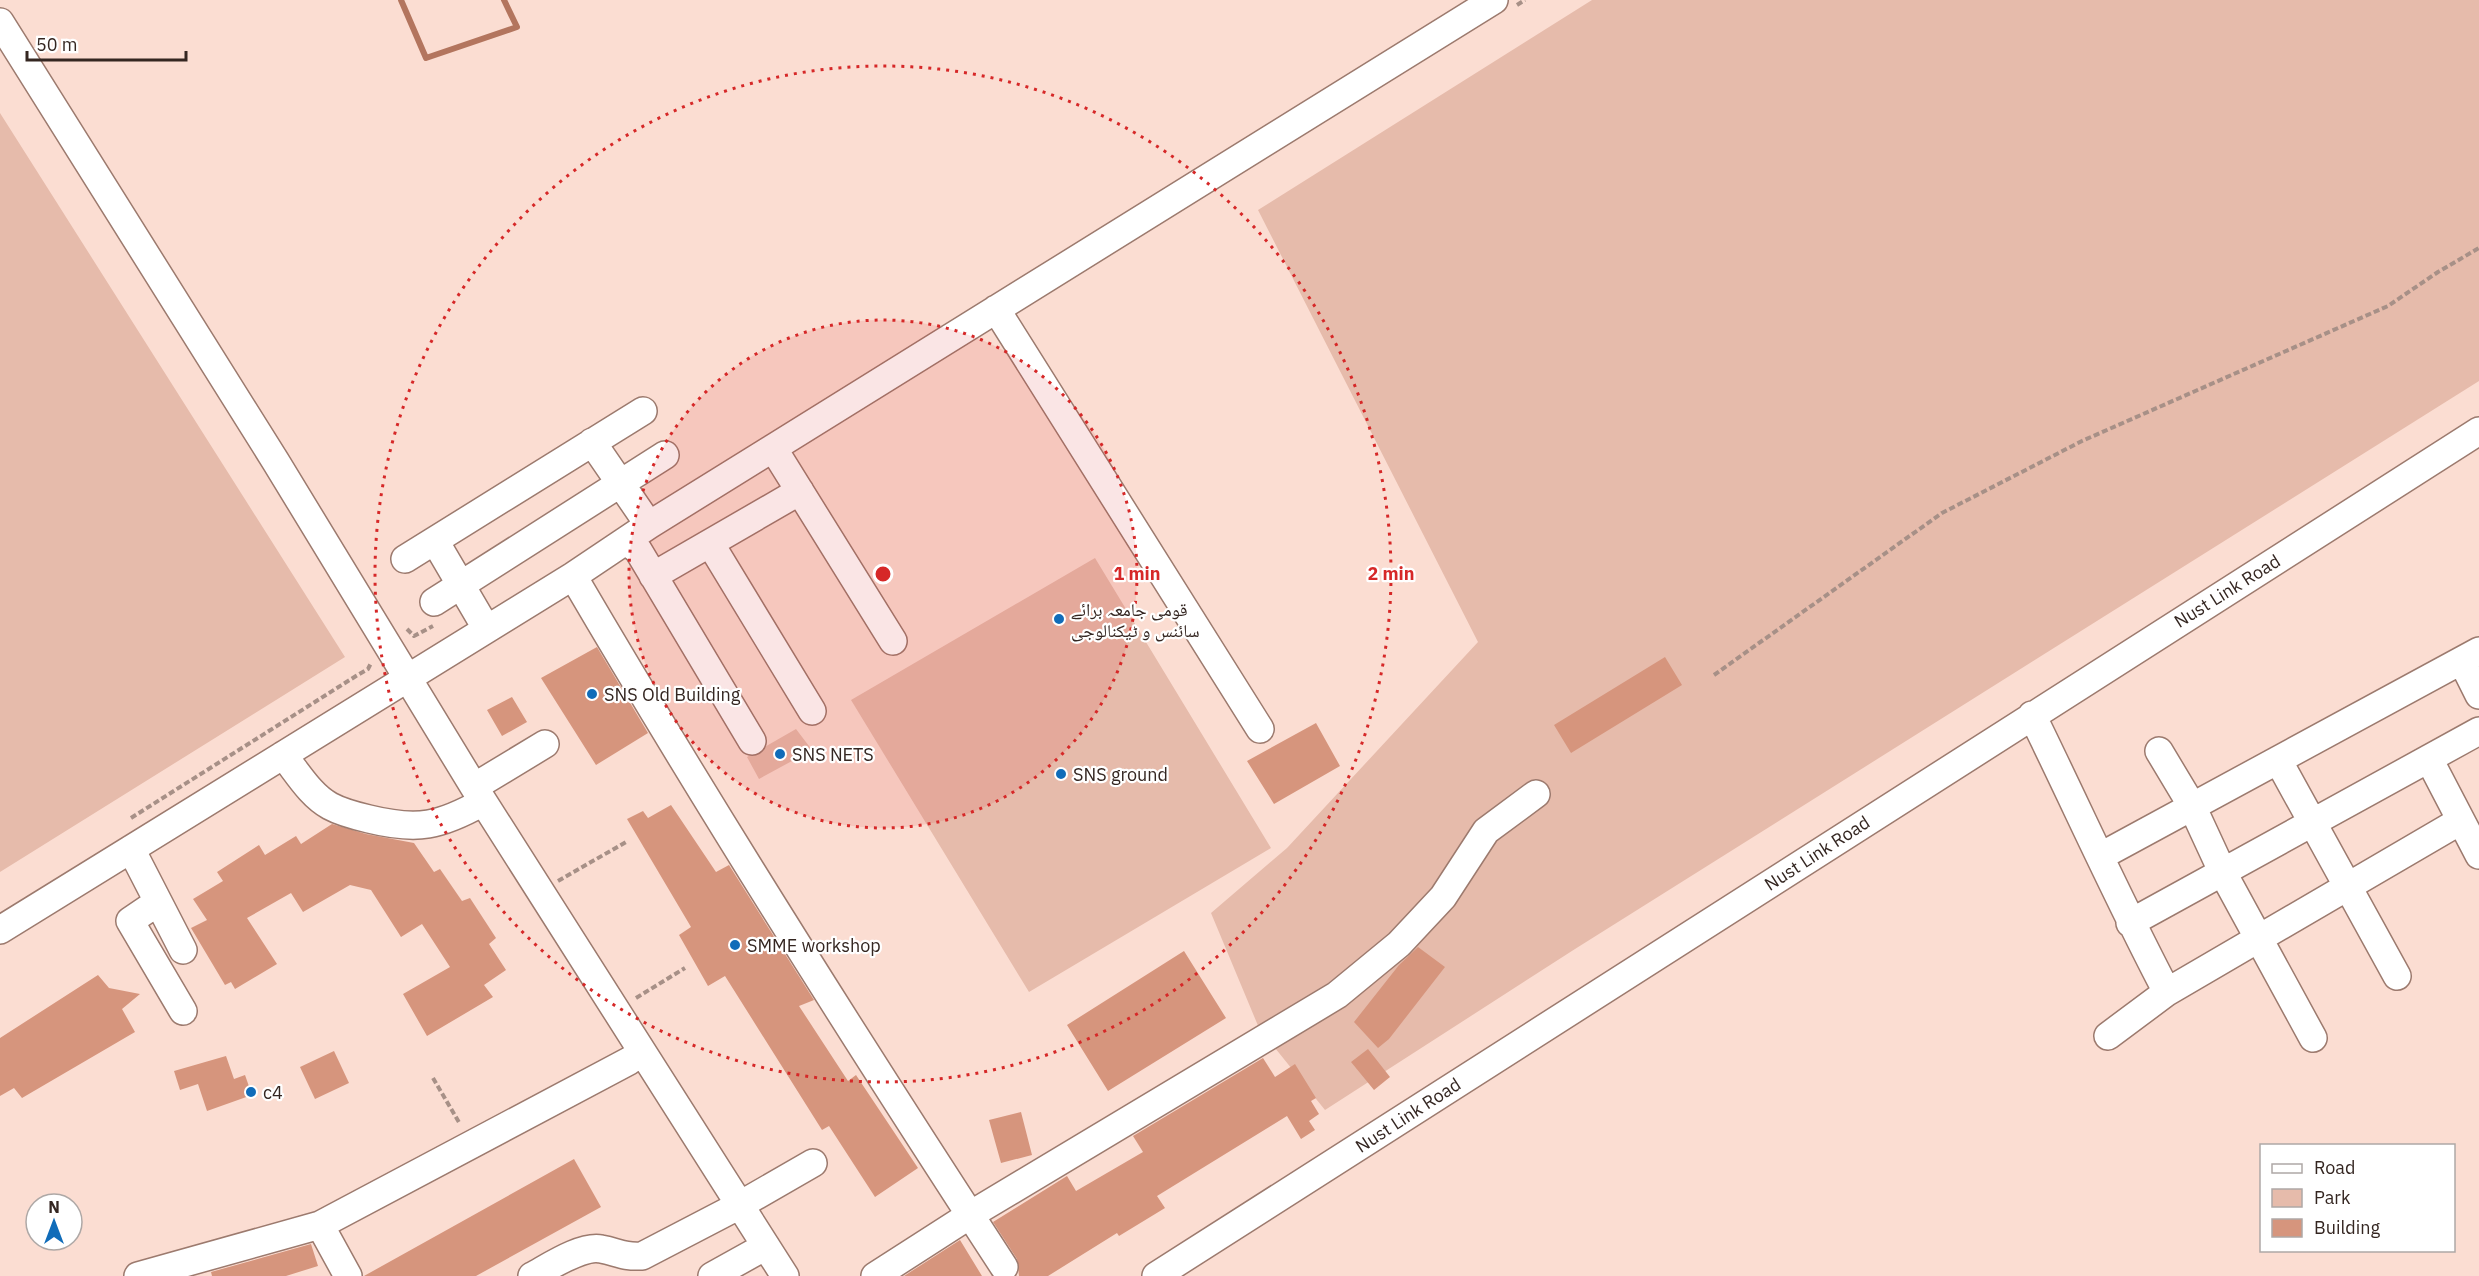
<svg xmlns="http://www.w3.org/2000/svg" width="2479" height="1276" viewBox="0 0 2479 1276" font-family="'IBM Plex Sans','Noto Naskh Arabic',sans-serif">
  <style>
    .green { fill: #e6bbab }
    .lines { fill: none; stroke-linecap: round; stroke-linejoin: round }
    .stream { stroke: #b3755e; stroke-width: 6 }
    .building { fill: #d6957d }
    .minor-casing { stroke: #9c7a6e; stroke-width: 30 }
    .path { stroke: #a79087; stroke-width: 4; stroke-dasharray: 6 3; stroke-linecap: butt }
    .minor { stroke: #fff; stroke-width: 27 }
    .ring { fill: none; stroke: #d62828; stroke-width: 3; stroke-dasharray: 3 6 }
    .poi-dot { fill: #106cb9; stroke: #fff; stroke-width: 2 }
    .labels { text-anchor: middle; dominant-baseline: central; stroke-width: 4.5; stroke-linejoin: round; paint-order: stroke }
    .street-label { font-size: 18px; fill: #342621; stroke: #fff }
    .poi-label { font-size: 18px; fill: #342621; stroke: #fff; text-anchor: start }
    .centre { fill: #d62828; stroke: #fff; stroke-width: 3 }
    .ring-label { font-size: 18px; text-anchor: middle; font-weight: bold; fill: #d62828; stroke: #fff; stroke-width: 4.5; stroke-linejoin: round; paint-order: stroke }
  </style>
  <rect width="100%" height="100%" fill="#fbddd2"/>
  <path class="green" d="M1592 0H2479V381L1575 949 1325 1110 1259 1028 1211 913 1287 848 1478 642 1258 210Z
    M0 113 345 657 0 872Z
    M1095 558 1271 848 1029 992 851 700Z
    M796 729 812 750 759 779 747 757Z"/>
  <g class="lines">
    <path class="stream" d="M401 0 426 58 517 27 504 0"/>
  </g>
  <path class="building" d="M597 647 648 733 596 765 541 678Z
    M1665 657 1682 685 1571 753 1554 725Z
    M512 697 527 722 502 736 487 710Z
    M1316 723 1340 766 1274 804 1247 761Z
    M671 805 716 872 729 865 814 1000 799 1006 848 1081 856 1075 918 1168 875 1197 829 1126 822 1130 725 976 708 986 679 935 691 927 627 819 643 811 648 818Z
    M332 824 366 834 414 843 434 872 440 869 462 901 470 898 496 938 489 944 506 970 484 985 493 997 427 1036 403 994 450 967 422 924 401 937 371 890 350 885 303 912 291 893 247 918 277 964 235 989 231 982 225 985 191 928 207 920 193 899 223 881 217 872 259 845 265 855 296 836 301 844Z
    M1418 947 1445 967 1389 1039 1378 1048 1354 1022 1399 965Z
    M1184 951 1226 1018 1108 1091 1067 1025Z
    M98 975 109 988 140 994 122 1009 135 1032 22 1098 14 1088 0 1096V1038Z
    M1368 1049 1390 1077 1374 1090 1351 1062Z
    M334 1051 349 1083 315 1099 300 1067Z
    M226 1056 234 1079 245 1075 252 1095 207 1111 198 1084 180 1090 174 1071Z
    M1263 1058 1275 1077 1295 1064 1316 1098 1311 1101 1319 1114 1309 1121 1315 1130 1301 1139 1287 1116 1157 1196 1165 1208 1119 1236 1117 1233 1048 1276H1019L1017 1259 993 1222 1067 1176 1076 1191 1143 1152 1133 1136Z
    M1021 1112 1032 1155 1001 1163 989 1120Z
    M574 1159 601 1207 476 1276H364Z
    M960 1240 982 1276H904Z
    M311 1244 318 1266 286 1276H212L211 1272Z"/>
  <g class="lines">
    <defs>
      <path id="minor" d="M0 22 276 462 474 787 785 1276
        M996 309 1260 729
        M592 442 649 525
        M773 448 893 641
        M435 541 486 628
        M626 541 638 550 752 741
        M710 543 812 711
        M405 559 643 411
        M573 576C710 810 856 1040 1004 1267
        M653 576 800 491
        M434 602 665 455
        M2462 661 2479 695
        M2032 715C2077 807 2119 901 2167 992
        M2159 751 2192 806 2223 873 2313 1038
        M283 755C297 772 310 795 330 806 341 812 356 816 369 819 418 831 440 826 483 802
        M2429 759 2479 855
        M2278 760 2397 976
        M474 787 545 744
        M131 849 183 950
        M2101 856 2479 651
        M158 902 130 921 183 1011
        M2130 923 2479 731
        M0 930 573 576 649 525 1494 0
        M2108 1036 2167 992 2460 821
        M320 1225 348 1276
        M138 1276 320 1225 629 1061 642 1052
        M532 1276C549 1267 582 1245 601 1249 618 1252 622 1257 642 1256L740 1205 813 1163
        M712 1276 766 1246
        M875 1276 970 1215 1337 995 1399 944 1443 897 1486 831 1536 794
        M1156 1276 2479 431"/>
    </defs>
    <use href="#minor" class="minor-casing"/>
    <path class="path" d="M1517 5 1525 0
      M407 629 414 636 433 626
      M1714 675 1942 513 2082 441 2388 306 2438 272 2479 248
      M131 818 356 676 368 669 371 663
      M558 881 626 842
      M636 998 685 968
      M433 1078 460 1124"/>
    <use href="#minor" class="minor"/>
  </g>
  <circle cx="883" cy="574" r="254" fill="#d62828" fill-opacity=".12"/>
  <g class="ring">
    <circle cx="883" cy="574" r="254"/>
    <circle cx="883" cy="574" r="508"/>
  </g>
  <g class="poi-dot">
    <circle cx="1059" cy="619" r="6"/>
    <circle cx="592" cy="694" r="6"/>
    <circle cx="780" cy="754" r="6"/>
    <circle cx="1061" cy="774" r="6"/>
    <circle cx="735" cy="945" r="6"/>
    <circle cx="251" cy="1092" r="6"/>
  </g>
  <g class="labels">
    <g class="street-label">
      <text transform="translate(2227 591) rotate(-32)">Nust Link Road</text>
      <text transform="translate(1817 853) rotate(-33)">Nust Link Road</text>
      <text transform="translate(1408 1115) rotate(-33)">Nust Link Road</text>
    </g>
    <g class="poi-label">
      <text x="1071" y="609">قومی جامعہ برائے<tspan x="1071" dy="21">سائنس و ٹیکنالوجی</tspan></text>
      <text x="604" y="694">SNS Old Building</text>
      <text x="792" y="754">SNS NETS</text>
      <text x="1073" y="774">SNS ground</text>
      <text x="747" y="945">SMME workshop</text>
      <text x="263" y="1092">c4</text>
    </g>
  </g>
  <circle cx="883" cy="574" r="9" class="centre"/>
  <g class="ring-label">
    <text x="1137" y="580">1 min</text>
    <text x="1391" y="580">2 min</text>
  </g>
  <rect x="2260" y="1144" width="195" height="108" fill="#ffffff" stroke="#aea8a6" stroke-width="1.5"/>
  <rect x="2272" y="1164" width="30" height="9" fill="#ffffff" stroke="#aea8a6" stroke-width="1.5"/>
  <text x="2314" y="1174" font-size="18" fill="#342621">Road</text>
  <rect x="2272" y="1189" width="30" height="18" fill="#e6bbab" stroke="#aea8a6" stroke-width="1.5"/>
  <text x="2314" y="1204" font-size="18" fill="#342621">Park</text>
  <rect x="2272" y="1219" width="30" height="18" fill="#d6957d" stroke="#aea8a6" stroke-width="1.5"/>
  <text x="2314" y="1234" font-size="18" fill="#342621">Building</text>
  <g transform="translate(54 1222)"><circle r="28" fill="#ffffff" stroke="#aea8a6" stroke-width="1.5"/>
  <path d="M0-4.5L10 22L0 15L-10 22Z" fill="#106cb9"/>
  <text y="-9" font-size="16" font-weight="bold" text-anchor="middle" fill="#342621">N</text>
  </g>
  <path d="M27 51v9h159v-9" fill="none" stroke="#342621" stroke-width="3"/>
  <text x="36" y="51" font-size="18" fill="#342621" stroke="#ffffff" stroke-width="4.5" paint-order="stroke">50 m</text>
</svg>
